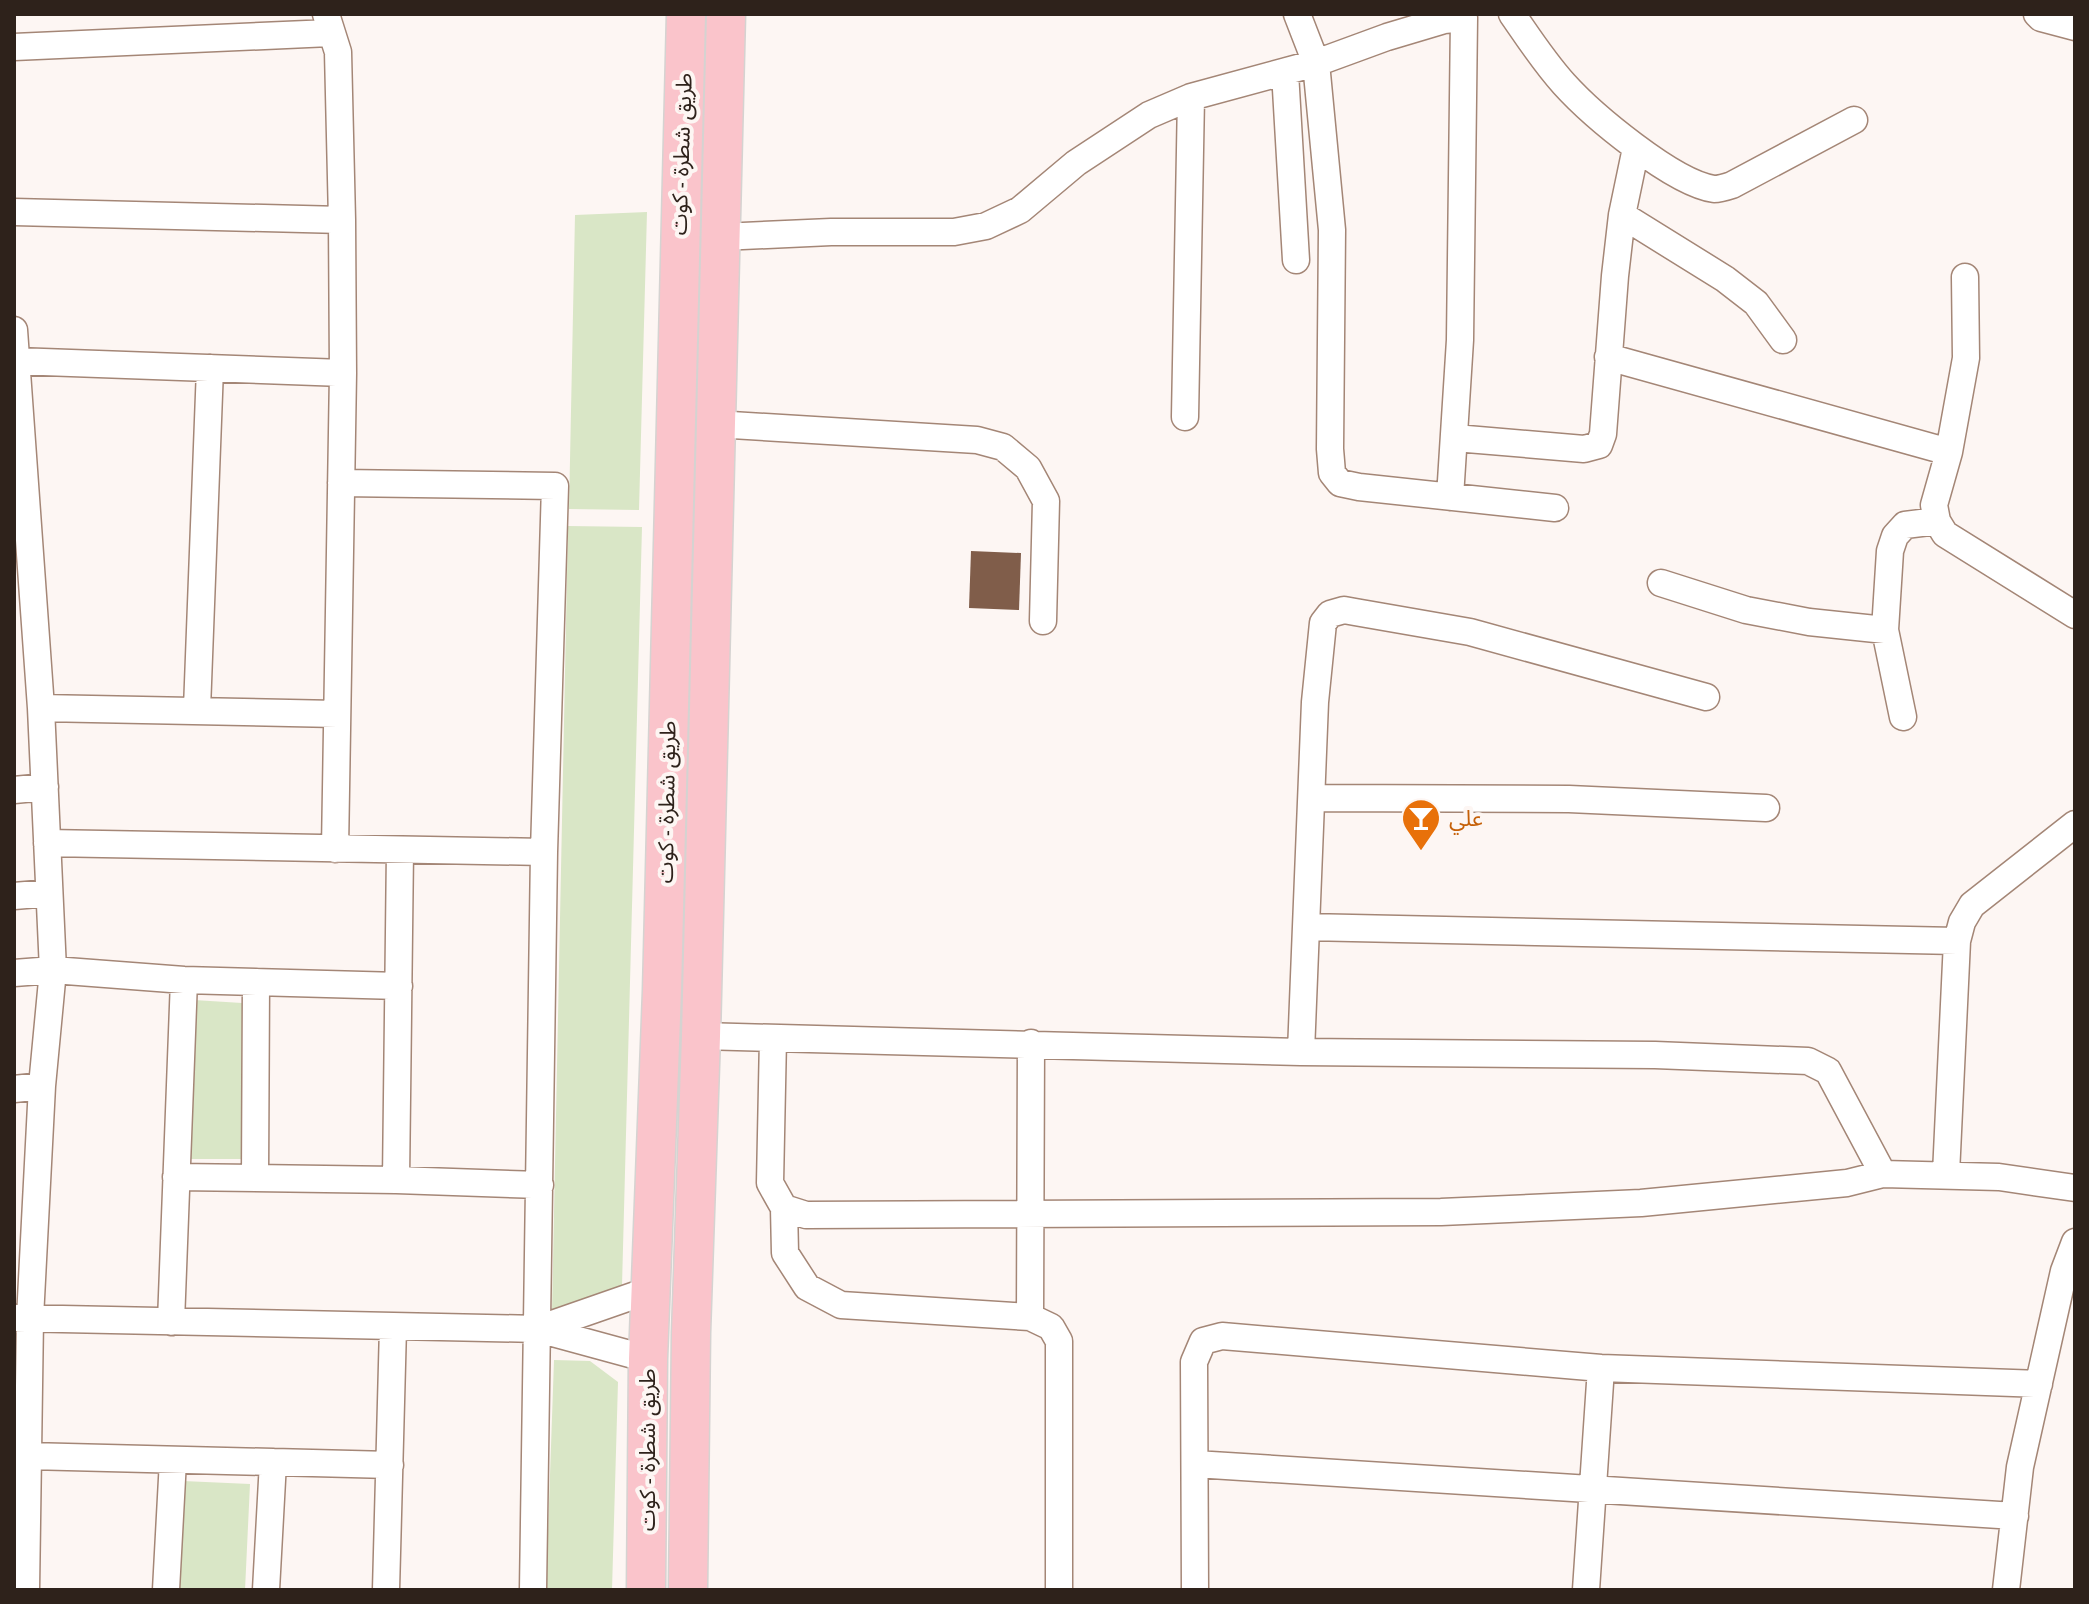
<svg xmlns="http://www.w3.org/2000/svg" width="2089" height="1604" viewBox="0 0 2089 1604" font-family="Jost,'Noto Sans Arabic',sans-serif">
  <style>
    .green { fill: #d9e6c6 }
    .building { fill: #805d4a }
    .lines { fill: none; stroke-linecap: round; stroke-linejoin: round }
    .minor-casing { stroke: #a48676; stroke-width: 29 }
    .highway-casing { stroke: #d5d3d1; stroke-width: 41 }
    .minor { stroke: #fff; stroke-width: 26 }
    .highway { stroke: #fac4cb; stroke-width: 38 }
    .labels { text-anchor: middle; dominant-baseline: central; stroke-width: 8; stroke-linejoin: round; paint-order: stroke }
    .street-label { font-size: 22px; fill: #2e221b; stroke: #fdf6f3 }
    .food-label { font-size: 22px; fill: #c56008; stroke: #fdf6f3; text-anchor: start }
  </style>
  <rect width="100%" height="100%" fill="#fdf6f3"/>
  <path class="green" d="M647 212 639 510 569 509 575 215Z
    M568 526 642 527 622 1286 615 1298 552 1311Z
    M194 1000 242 1003 241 1159H191Z
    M554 1360 590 1361 618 1382 612 1590H546Z
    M183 1481 250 1484 245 1590H178Z"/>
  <path class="building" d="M971 551 1021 553 1019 610 969 608Z"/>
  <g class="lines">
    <defs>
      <path id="minor" d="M326 14 338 52 342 220 343 373 335 849
        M1297 14 1316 63 1332 230 1330 449 1332 473 1340 483 1359 487 1555 508
        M1512 14C1528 37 1544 62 1564 84 1592 115 1673 183 1714 189 1720 189 1726 187 1732 185L1854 120
        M2037 14 2041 18 2075 27
        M14 47 330 33
        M1285 72 1296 260
        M14 212 342 220
        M1622 215 1725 279 1756 303 1783 340
        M721 237 831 232H954L986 226 1020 210 1076 163 1149 115 1191 97 1316 63 1387 37 1444 20 1464 18 1460 340 1450 497
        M1965 277 1966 358 1949 452 1934 505 1937 521 1945 534 2075 615
        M14 330 41 708 53 970 42 1086 30 1318 26 1590
        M1608 357 1949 452
        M16 361 343 373
        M1185 417 1191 97
        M715 424 977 440 1003 447 1028 468 1046 501 1043 621
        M1455 438 1584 449 1599 445 1603 434 1615 276 1622 215 1636 148
        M341 483 555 486 544 852 533 1590
        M1661 583 1746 610 1809 622 1885 630
        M41 708 337 714
        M197 709 210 368
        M1903 717 1885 630 1890 551 1895 536 1905 525 1937 521
        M14 790 45 787
        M1312 798 1569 799 1766 808
        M47 843 544 852
        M14 896 49 893
        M1306 927 1957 941
        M14 973 53 970 184 980 399 986
        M701 1036 1301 1052 1655 1055 1808 1061 1828 1071 1883 1174
        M773 1038 770 1183 784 1208 806 1215 1441 1212 1641 1203 1847 1183 1883 1174 1999 1177 2075 1188
        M1301 1052 1315 702 1323 623 1330 614 1344 610 1355 612 1470 632 1706 697
        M14 1089 42 1086
        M1946 1174 1957 941 1962 922 1972 905 2075 824
        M176 1177 396 1180 540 1185
        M255 1177 256 982
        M396 1180 400 850
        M784 1208 785 1253 807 1287 841 1305 1030 1317 1051 1327 1059 1341V1590
        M1030 1317 1031 1043
        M14 1318 538 1329 648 1359
        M171 1322 184 980
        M538 1329 650 1290
        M28 1456 390 1465
        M1195 1464 2015 1516
        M166 1590 173 1460
        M266 1590 273 1462
        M386 1590 393 1327
        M1195 1590 1194 1362 1203 1341 1222 1336 1601 1368 2039 1384
        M1586 1590 1601 1368
        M2006 1590 2020 1467 2064 1271 2075 1242"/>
      <path id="highway" d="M646 1590 648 1359 662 991 686 14
        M688 1590 691 1333 701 1036 726 14"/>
    </defs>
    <use href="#minor" class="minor-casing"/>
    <use href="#highway" class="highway-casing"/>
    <use href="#minor" class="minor"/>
    <use href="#highway" class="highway"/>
  </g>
  <defs>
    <symbol id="bar-pin" viewBox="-11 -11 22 30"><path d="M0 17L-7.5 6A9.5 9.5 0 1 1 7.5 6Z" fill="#e8710a" stroke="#fdf6f3"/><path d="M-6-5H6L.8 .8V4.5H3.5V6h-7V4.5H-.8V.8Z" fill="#fff"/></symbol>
  </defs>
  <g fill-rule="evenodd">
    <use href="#bar-pin" x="1399" y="796" width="44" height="60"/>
  </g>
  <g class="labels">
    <g class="street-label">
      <text transform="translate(681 154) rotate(-88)">طريق شطرة - كوت</text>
      <text transform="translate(666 802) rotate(-89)">طريق شطرة - كوت</text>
      <text transform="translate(647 1450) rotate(-90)">طريق شطرة - كوت</text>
    </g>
    <g class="food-label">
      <text x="1449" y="818">علي</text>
    </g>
  </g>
  <rect width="2089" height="1604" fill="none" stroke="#2e221b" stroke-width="32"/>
</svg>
